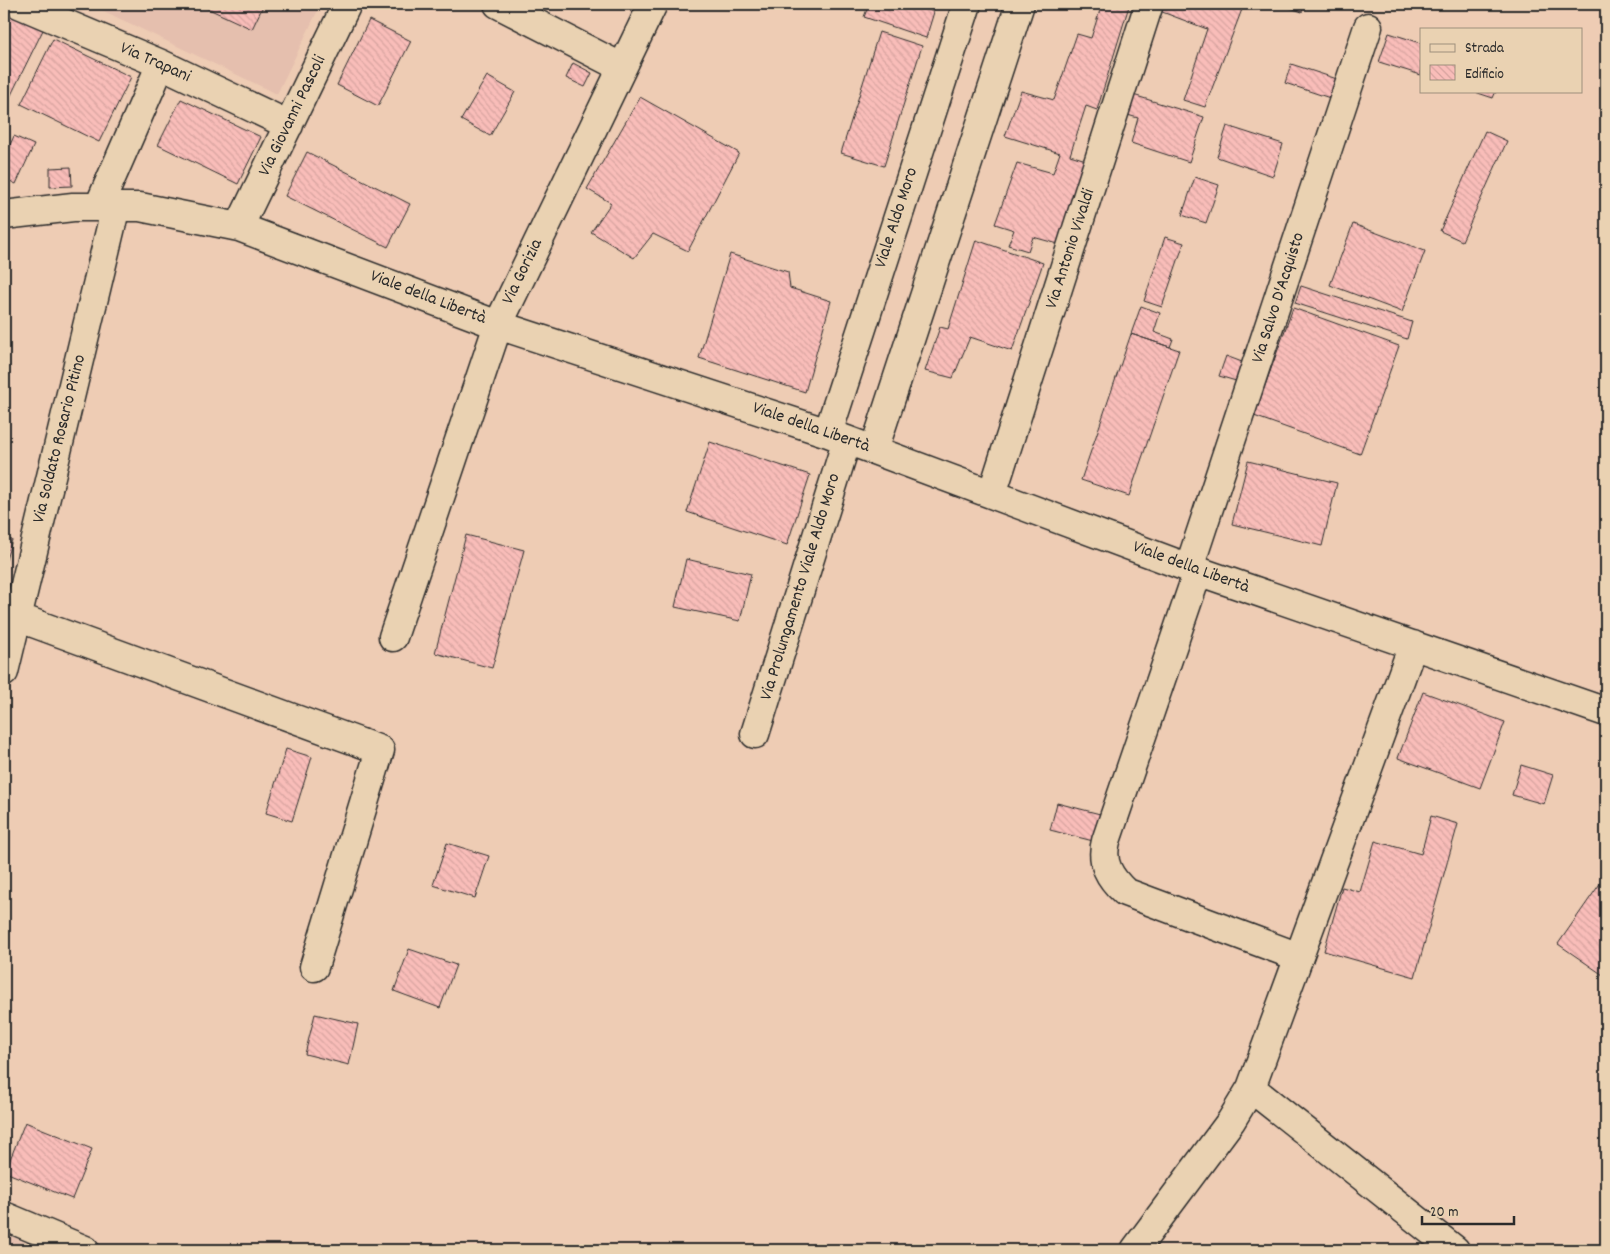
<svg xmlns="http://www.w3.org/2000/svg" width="1610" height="1254" viewBox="0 0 1610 1254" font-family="Dekko,sans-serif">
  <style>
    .built { fill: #e5bfae }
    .building { fill: url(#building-back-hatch); stroke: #2b2b2b }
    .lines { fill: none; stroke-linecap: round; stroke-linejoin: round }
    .minor-casing { stroke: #2b2b2b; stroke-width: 31 }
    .minor { stroke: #ead2b2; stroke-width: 28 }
    .labels { text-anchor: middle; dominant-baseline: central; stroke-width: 4; stroke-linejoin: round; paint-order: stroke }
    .street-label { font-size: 18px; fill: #2b2b2b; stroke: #ead2b2 }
  </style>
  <defs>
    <pattern id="building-back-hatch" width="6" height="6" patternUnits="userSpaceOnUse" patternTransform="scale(1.25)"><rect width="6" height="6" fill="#f9bdb9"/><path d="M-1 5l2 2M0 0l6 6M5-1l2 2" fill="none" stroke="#d6a39f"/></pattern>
  </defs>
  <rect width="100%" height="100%" fill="#eeccb4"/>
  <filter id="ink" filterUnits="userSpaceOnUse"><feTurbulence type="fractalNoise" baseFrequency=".02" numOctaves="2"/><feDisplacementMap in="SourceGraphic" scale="10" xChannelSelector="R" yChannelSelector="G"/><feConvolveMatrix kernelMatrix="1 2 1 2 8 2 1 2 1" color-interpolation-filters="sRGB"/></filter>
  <g filter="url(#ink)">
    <path class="built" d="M89 4H321L277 94Z
      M4 1234 42 1250H4Z"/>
    <path class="building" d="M198 4H264L252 29Z
      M869 4H910L934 12 926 38 864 17Z
      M1102 4H1120L1129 6 1097 110 1086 106 1070 155 1086 160 1062 245 1033 237 1028 251 1008 245 1014 230 995 224 1017 163 1053 173 1060 153 1005 136 1021 91 1054 100 1077 34 1091 38Z
      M1160 4H1244L1205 107 1183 100 1207 29 1157 10Z
      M1279 4H1305L1302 12Z
      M4 12 43 30 9 99 4 97Z
      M369 20 411 41 378 106 337 85Z
      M879 32 922 46 884 166 841 153Z
      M1389 33 1421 43V75L1379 62Z
      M53 39 131 77 99 142 21 104Z
      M573 63 592 73 585 87 566 78Z
      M1291 64 1337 79 1330 98 1285 83Z
      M487 76 515 92 490 136 461 120Z
      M1472 91H1496L1493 98Z
      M1130 94 1204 117 1189 162 1131 143 1138 118 1124 114Z
      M640 97 739 153 688 251 653 234 634 258 591 232 611 203 587 189Z
      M181 99 261 137 238 184 158 145Z
      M1227 126 1283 144 1273 176 1217 157Z
      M1485 131 1507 141 1462 241 1440 231Z
      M14 136 34 145 16 184 4 178V158Z
      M307 152 410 204 388 247 285 196Z
      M71 167 72 186 50 187V168Z
      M1195 177 1219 185 1206 223 1182 215Z
      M1353 224 1425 251 1402 312 1330 285Z
      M1165 237 1184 243 1162 307 1144 301Z
      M976 240 1043 263 1012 351 970 337 953 378 925 371 940 327 948 329Z
      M730 254 788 272 790 288 831 301 805 392 699 358Z
      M1301 286 1412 322 1407 339 1295 303Z
      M1141 306 1160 313 1154 332 1173 339 1170 347 1131 334Z
      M1293 308 1399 346 1360 454 1254 416Z
      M1131 334 1179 350 1129 496 1081 480Z
      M1226 356 1242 362 1236 381 1219 376Z
      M710 442 810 475 787 545 687 512Z
      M1248 461 1337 483 1322 546 1232 524Z
      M466 535 524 550 492 668 435 653Z
      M4 538 12 540 4 566Z
      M686 559 751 574 740 621 675 607Z
      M1423 692 1505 722 1480 788 1398 758Z
      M286 749 312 757 292 821 266 813Z
      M1521 765 1553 775 1544 804 1512 795Z
      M1057 803 1104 815 1097 842 1050 830Z
      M1431 816 1458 824 1415 977 1324 951 1342 887 1360 892 1375 841 1421 854Z
      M447 843 489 856 475 898 433 885Z
      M1606 875V970L1603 975 1558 944Z
      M409 949 456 965 440 1008 394 991Z
      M315 1014 358 1024 349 1065 305 1054Z
      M25 1122 92 1149 72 1199 5 1172Z"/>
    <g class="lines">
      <defs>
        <path id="minor" d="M19 4 161 64 289 125
          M498 4 621 67
          M99 206 161 64
          M4 215 73 207H140L239 227 498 325 828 433 1189 568 1606 712
          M239 227 347 4
          M828 433 967 4
          M874 450 1020 4
          M992 494 1149 4
          M1189 568 1368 27
          M1198 571 1106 841C1100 863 1110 878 1125 892L1299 957
          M17 617 380 750 314 967
          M393 637 498 325 653 4
          M4 672 116 206
          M755 734 847 440
          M1251 1088 1455 1250
          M4 1216 85 1250
          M1135 1250 1231 1121 1251 1088 1413 645"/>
      </defs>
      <use href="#minor" class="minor-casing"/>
      <use href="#minor" class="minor"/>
    </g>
  </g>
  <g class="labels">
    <g class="street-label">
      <text transform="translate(155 63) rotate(24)">Via Trapani</text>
      <text transform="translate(293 116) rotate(-64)">Via Giovanni Pascoli</text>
      <text transform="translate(897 218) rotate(-72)">Viale Aldo Moro</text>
      <text transform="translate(1071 249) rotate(-72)">Via Antonio Vivaldi</text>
      <text transform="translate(523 272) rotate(-64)">Via Gorizia</text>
      <text transform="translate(428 298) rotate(21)">Viale della Libertà</text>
      <text transform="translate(1279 298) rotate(-72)">Via Salvo D'Acquisto</text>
      <text transform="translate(811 428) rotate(19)">Viale della Libertà</text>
      <text transform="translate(60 439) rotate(-76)">Via Soldato Rosario Pitino</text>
      <text transform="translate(1191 568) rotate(20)">Viale della Libertà</text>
      <text transform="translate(801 587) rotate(-73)">Via Prolungamento Viale Aldo Moro</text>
    </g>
  </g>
  <rect width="1610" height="1254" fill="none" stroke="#ead2b2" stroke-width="20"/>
  <rect x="10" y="10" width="1590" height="1234" fill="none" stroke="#2b2b2b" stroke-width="2" filter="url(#ink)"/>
  <rect x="1420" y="28" width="162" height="65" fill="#ead2b2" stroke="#9e8f7c"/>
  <rect x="1430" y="44" width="25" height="8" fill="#ead2b2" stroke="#9e8f7c"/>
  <text x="1465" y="52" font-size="15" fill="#2b2b2b">Strada</text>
  <rect x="1430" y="65" width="25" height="15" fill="url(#building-back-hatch)" stroke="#9e8f7c"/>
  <text x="1465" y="78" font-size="15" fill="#2b2b2b">Edificio</text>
  <path d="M1422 1216v8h92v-8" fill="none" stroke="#2b2b2b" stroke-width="2.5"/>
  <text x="1430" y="1216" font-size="15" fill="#2b2b2b" stroke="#ead2b2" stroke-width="4" paint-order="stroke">20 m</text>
</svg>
